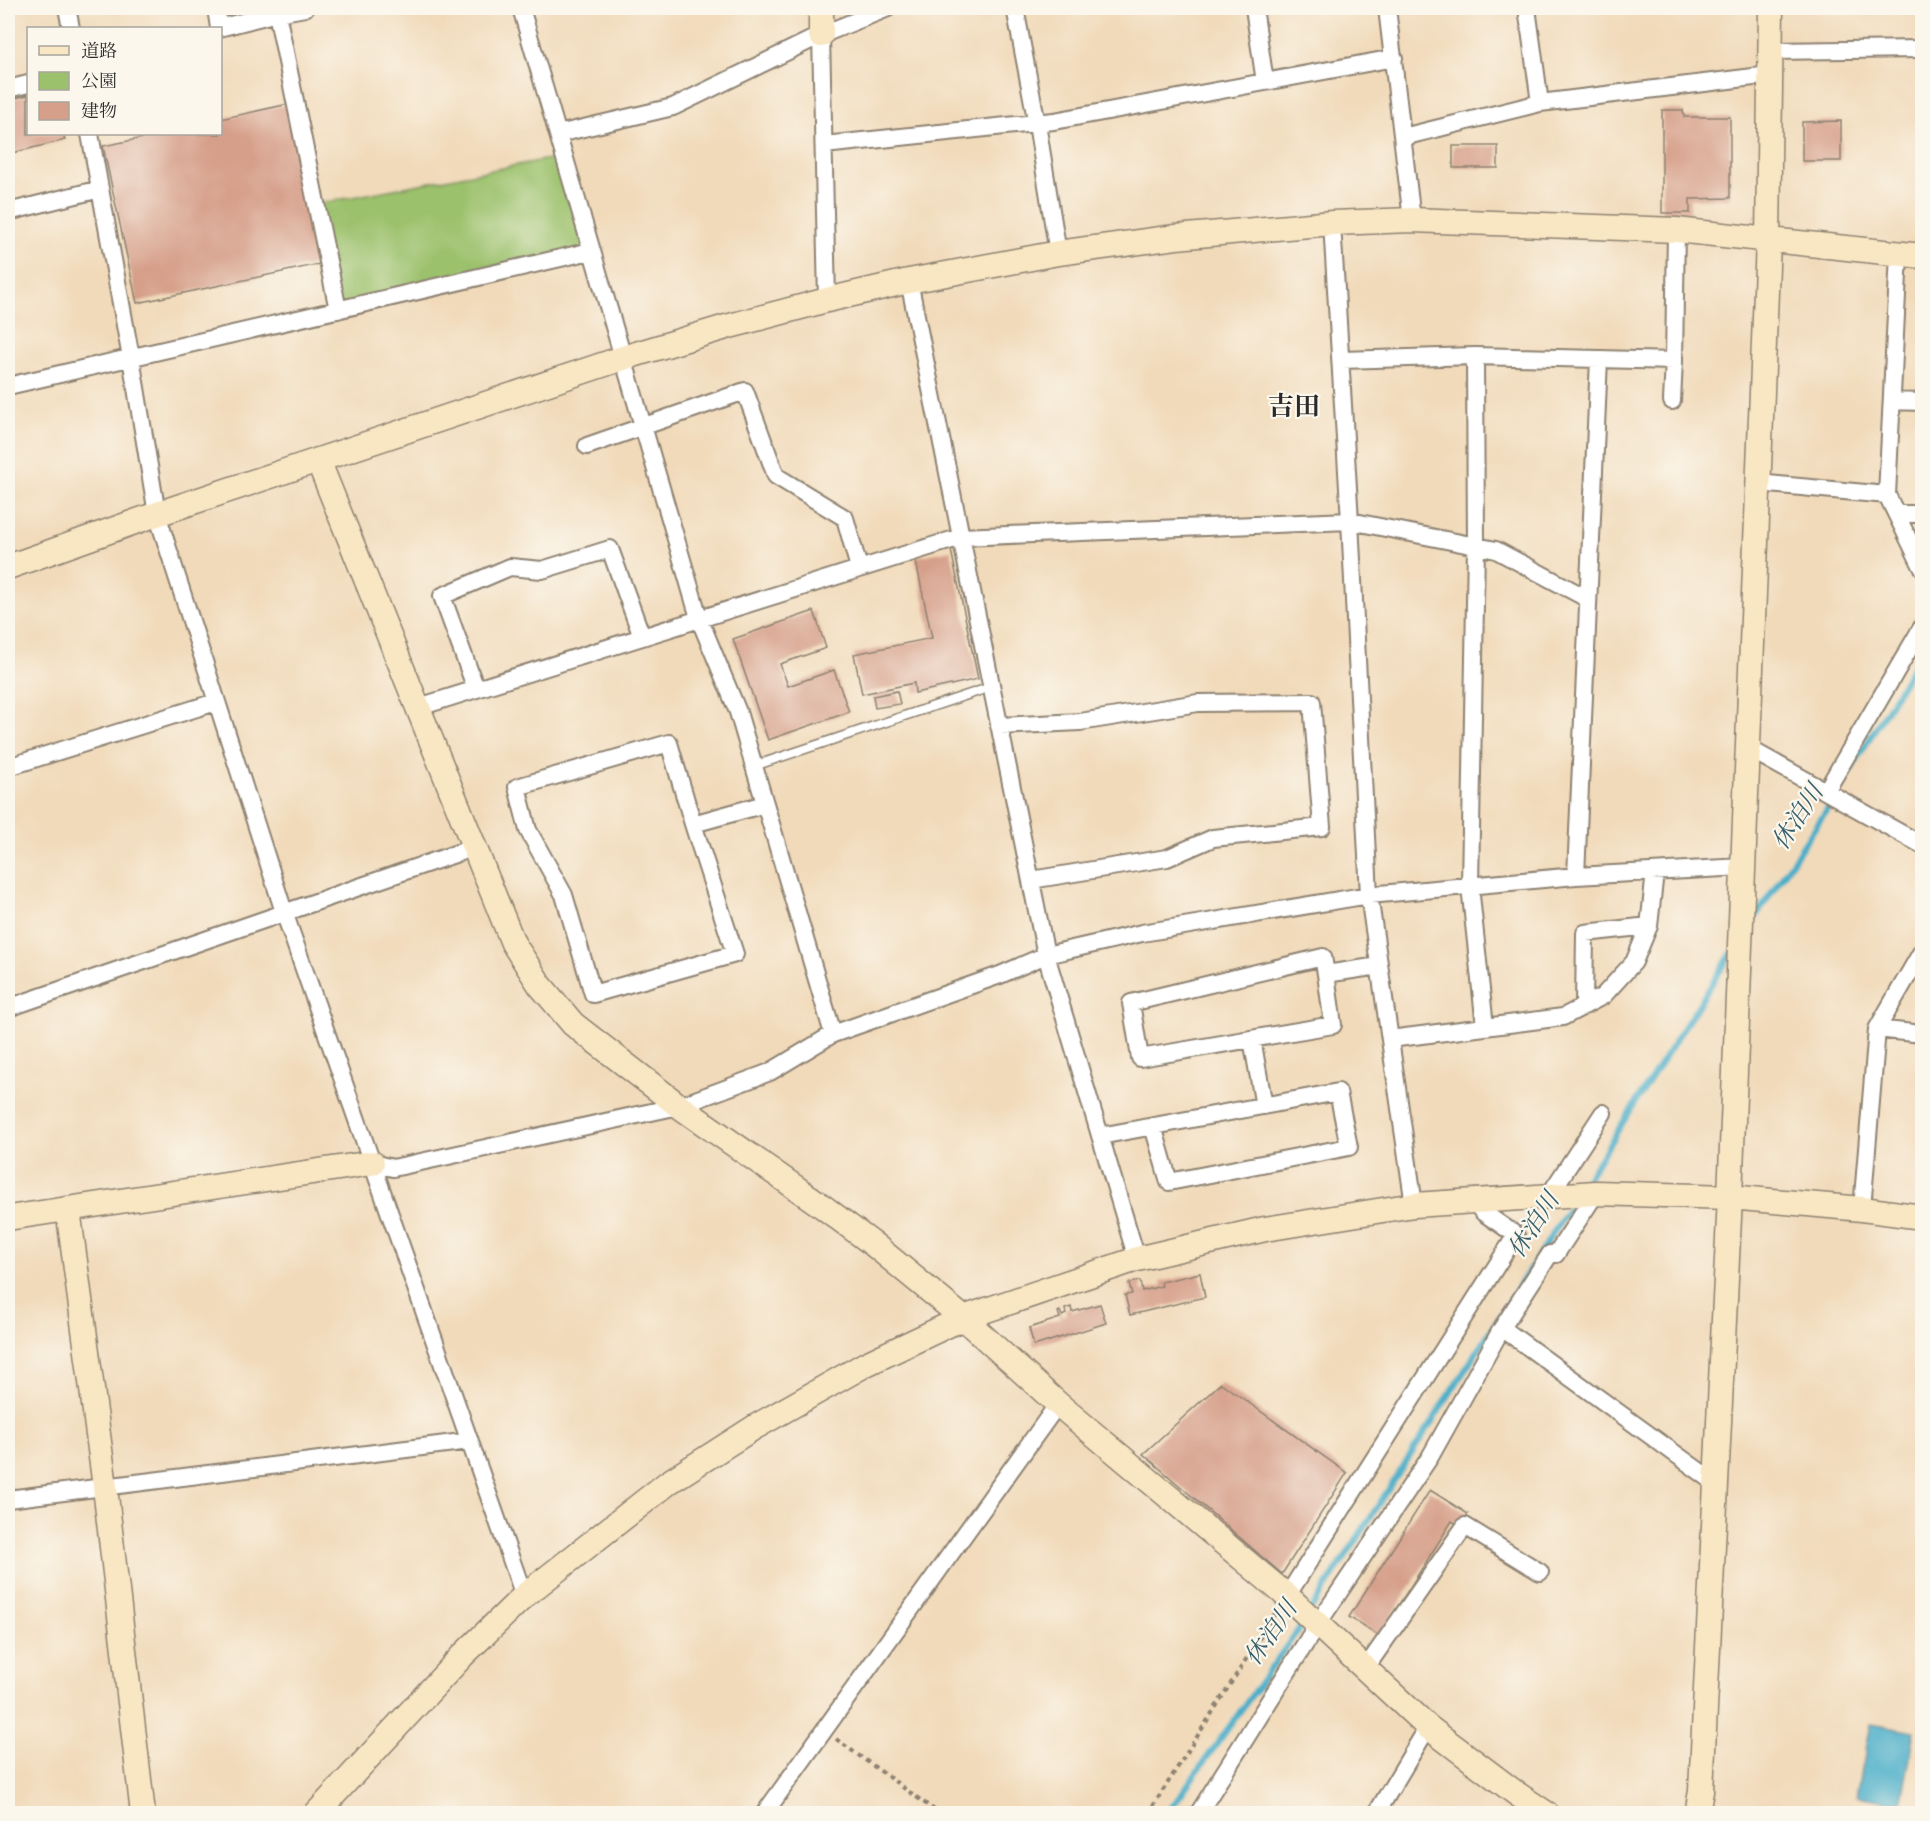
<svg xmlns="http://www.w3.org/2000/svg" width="1930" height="1821" viewBox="0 0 1930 1821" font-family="'Old Standard TT','Noto Serif JP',serif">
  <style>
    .green { fill: #9bc16c; stroke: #63764c; stroke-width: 1.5 }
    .water { fill: #4aaec9; stroke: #3a6c7a; stroke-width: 1.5 }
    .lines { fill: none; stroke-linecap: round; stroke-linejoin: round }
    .stream { stroke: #4aaec9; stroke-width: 6 }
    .building { fill: #d69f89 }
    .lane-casing { stroke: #8e8272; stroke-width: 11 }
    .street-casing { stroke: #8e8272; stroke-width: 20 }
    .secondary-casing { stroke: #8e8272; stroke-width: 27 }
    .path { stroke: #8e8272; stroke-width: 4; stroke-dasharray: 4.5 4.5; stroke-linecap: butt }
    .lane { stroke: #fff; stroke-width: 8 }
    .street { stroke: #fff; stroke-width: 16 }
    .secondary { stroke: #f9e7c3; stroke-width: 24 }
    .labels { text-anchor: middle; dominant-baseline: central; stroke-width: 4.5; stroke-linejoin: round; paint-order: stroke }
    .water-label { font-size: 24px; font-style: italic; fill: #375f6a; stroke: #fbf7ec }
    .quarter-label { font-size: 26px; font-weight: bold; fill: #2b2b2b; stroke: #fbf7ec }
  </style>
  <rect width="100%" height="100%" fill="#fbf7ec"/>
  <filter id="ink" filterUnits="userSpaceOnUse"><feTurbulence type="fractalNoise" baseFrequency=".0167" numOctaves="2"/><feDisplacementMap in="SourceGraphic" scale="12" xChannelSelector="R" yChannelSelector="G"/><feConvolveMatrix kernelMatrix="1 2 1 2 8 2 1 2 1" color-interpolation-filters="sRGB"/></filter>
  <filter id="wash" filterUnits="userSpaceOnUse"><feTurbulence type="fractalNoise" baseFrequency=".008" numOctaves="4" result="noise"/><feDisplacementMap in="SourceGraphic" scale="24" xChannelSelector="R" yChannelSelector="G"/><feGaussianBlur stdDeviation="1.35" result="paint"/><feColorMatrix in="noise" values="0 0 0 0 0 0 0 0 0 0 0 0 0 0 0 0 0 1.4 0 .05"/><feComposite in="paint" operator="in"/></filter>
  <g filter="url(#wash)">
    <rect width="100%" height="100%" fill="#f1daba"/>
    <path class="green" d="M564 156 591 251 338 310 316 204Z"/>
    <path class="water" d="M1871 1724 1915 1732 1901 1804 1857 1796Z"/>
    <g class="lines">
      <path class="stream" d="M1750 925 1828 808 1922 651
        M1581 1188 1731 954
        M1311 1610 1573 1202
        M1167 1814 1306 1619"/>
    </g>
    <g id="blocks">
      <path class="building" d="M28 95V134H63L65 140 8 154V100Z
        M289 104 324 263 137 303 103 146 148 137V134H220V119Z
        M1662 110H1683L1684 117H1730V198L1690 199V213H1662Z
        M1841 121V161H1802V122Z
        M1453 146H1498V168H1453Z
        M951 550 978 679 915 693 914 683 862 694 854 654 932 638 915 557Z
        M814 611 826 648 780 664 788 686 834 670 849 712 768 740 733 639Z
        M897 691 900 704 875 708 873 696Z
        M1200 1273 1205 1297 1130 1315 1125 1295 1132 1294 1129 1283 1140 1281 1142 1291 1162 1286 1161 1282Z
        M1100 1304 1106 1323 1034 1346 1029 1328 1060 1318 1058 1312 1060 1311 1062 1316 1066 1314 1065 1309 1071 1307 1072 1312Z
        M1221 1383 1347 1473 1282 1574 1143 1454Z
        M1430 1490 1468 1514 1460 1526 1452 1521 1379 1636 1349 1617Z"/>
    </g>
  </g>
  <g filter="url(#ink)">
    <use href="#blocks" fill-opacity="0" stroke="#8e8272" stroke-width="1.5"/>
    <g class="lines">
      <defs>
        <path id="lane" d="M754 766 991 687"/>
        <path id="street" d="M67 8 71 28
          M216 8 219 28
          M521 8 699 618 738 712 833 1034
          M1015 8 1037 124 1058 253
          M1254 8 1265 82
          M1387 8 1412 220
          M1527 8 1540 103
          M277 13 338 310
          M219 28 277 13 305 8
          M821 35 827 300
          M1770 51 1922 49
          M8 89 28 84
          M90 134 131 358 157 514 284 912 524 1596
          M558 134 673 107 821 35 888 8
          M1403 137 1540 103 1770 75
          M824 145 1054 121 1394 58
          M8 212 100 189
          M1332 223 1350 521 1369 895 1414 1205
          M1899 254 1887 495 1922 567
          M909 281 1046 955 1137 1259
          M1475 356 1476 546 1470 886 1485 1027
          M1599 359 1674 361
          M1341 360 1475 356 1599 359 1576 876
          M8 386 591 251
          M1672 401 1674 361 1676 230
          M1892 401 1922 402
          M587 446 745 391 776 476 845 518 859 568
          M1758 483 1887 495
          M1897 514H1922
          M476 689 442 596 510 567 542 570 610 549 642 637
          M419 707 961 537 1350 521 1496 550 1588 599
          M999 726 1080 722 1198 703 1312 702 1322 827 1213 838 1167 858 1031 880
          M1748 748 1922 845
          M8 767 216 702
          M1826 791 1922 627
          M693 824 669 743 517 787 528 830 564 895 593 994 735 954 693 824 765 804
          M1326 974 1323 957 1131 1003 1140 1058 1333 1025 1326 974 1379 966
          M1584 1006 1585 933 1649 926
          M8 1008 475 847
          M1877 1029 1922 1034
          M1252 1039 1264 1106
          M1390 1039 1563 1017 1603 996 1634 962 1649 926 1655 872
          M1100 1136 1338 1092 1349 1147 1169 1182 1153 1126
          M372 1163 393 1168 679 1106 770 1072 833 1034 1000 975 1046 955 1142 933 1369 895 1576 876 1743 867
          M1548 1197 1603 1113
          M1862 1209 1877 1029 1922 951
          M1502 1328 1717 1484
          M8 1499 470 1441
          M1287 1596 1516 1235 1484 1213 1473 1201
          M1365 1669 1465 1526 1540 1572
          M764 1814 1058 1404
          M1198 1814 1317 1625 1430 1457 1502 1328 1550 1254H1556L1596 1193
          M1376 1814 1428 1727"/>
        <path id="secondary" d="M821 8V35
          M318 460 513 943 540 985 573 1024 679 1106 822 1206 873 1244 963 1318 1058 1404 1287 1596 1428 1727 1517 1794 1547 1814
          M8 567 157 514 623 358 726 327 827 300 909 281 1058 253 1176 237 1332 223 1412 220 1676 230 1922 256
          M68 1209 105 1487 143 1814
          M8 1218 372 1163
          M316 1814 462 1656 524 1596 669 1482 755 1427 866 1364 963 1318 1137 1259 1265 1229 1414 1205 1596 1193 1730 1197 1862 1209 1922 1217
          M1697 1814 1701 1791 1730 1197 1768 241 1771 8"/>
      </defs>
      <use href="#lane" class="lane-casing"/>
      <use href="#street" class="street-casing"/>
      <use href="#secondary" class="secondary-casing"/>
      <path class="path" d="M836 1739 940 1814
        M1148 1814 1276 1612"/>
      <use href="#lane" class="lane"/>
      <use href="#street" class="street"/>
      <use href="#secondary" class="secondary"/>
    </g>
  </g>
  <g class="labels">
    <g class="water-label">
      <text transform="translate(1799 818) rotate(-57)">休泊川</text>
      <text transform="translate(1535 1226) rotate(-57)">休泊川</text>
      <text transform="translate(1272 1634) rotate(-55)">休泊川</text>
    </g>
    <g class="quarter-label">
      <text x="1294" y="408">吉田</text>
    </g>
  </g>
  <rect width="1930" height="1821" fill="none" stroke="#fbf7ec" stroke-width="30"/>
  <rect x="27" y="27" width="195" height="108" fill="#fbf7ec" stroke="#a8a59f" stroke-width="1.5"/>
  <rect x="39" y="46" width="30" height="9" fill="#f9e7c3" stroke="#a8a59f" stroke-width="1.5"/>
  <text x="81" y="57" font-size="18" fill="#2b2b2b">道路</text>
  <rect x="39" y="72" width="30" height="18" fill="#9bc16c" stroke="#a8a59f" stroke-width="1.5"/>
  <text x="81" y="87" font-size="18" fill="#2b2b2b">公園</text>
  <rect x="39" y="102" width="30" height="18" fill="#d69f89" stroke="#a8a59f" stroke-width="1.5"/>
  <text x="81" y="117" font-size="18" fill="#2b2b2b">建物</text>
</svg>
